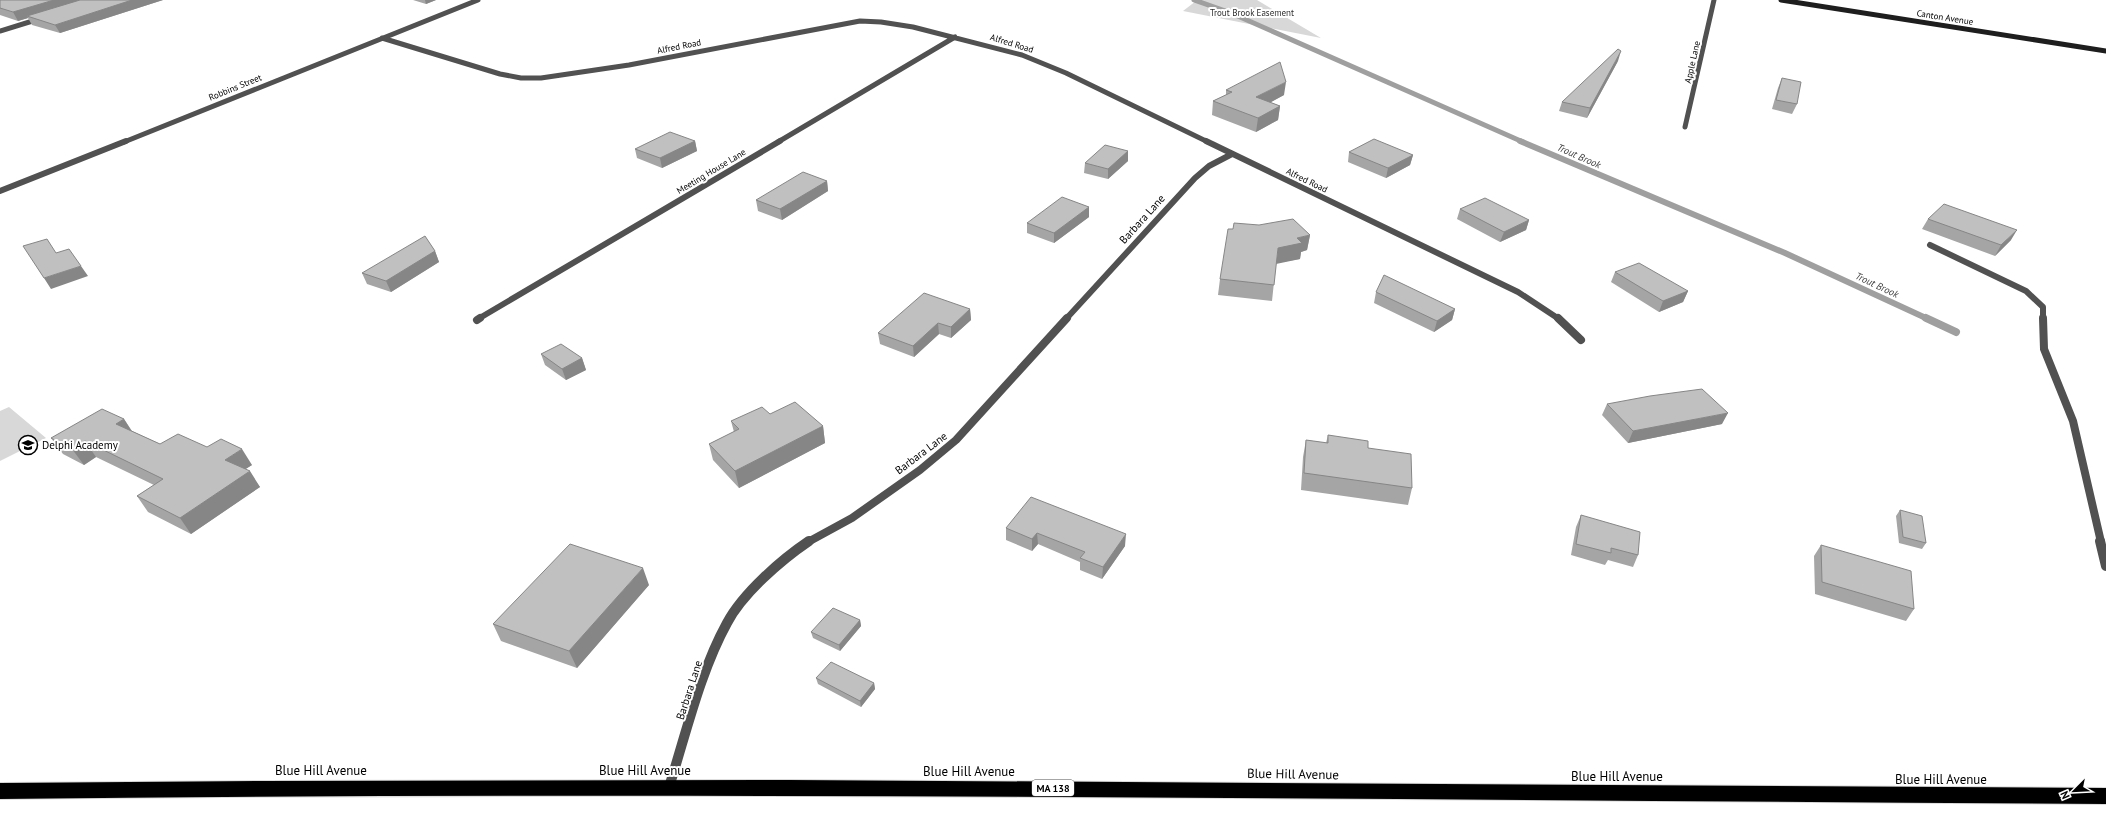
<svg xmlns="http://www.w3.org/2000/svg" width="2106" height="823" viewBox="0 0 2106 823" font-family="'PT Sans',sans-serif">
  <style>
    .green { fill: #d8d8d8 }
    .lines { fill: none; stroke-linecap: round; stroke-linejoin: round }
    .stream-far2 { stroke: #9f9f9f; stroke-width: 5 }
    .stream-far1 { stroke: #9f9f9f; stroke-width: 6 }
    .stream { stroke: #9f9f9f; stroke-width: 8 }
    .highway-casing { stroke: #dbdbdb; stroke-width: 2 }
    .lane-far2 { stroke: #515151; stroke-width: 6 }
    .lane-far1 { stroke: #515151; stroke-width: 8 }
    .lane { stroke: #515151; stroke-width: 10 }
    .street-far3 { stroke: #515151; stroke-width: 5 }
    .street-far2 { stroke: #515151; stroke-width: 6 }
    .street-far1 { stroke: #515151; stroke-width: 8 }
    .street { stroke: #515151; stroke-width: 10 }
    .secondary { stroke: #1e1e1e; stroke-width: 5 }
    .highway { fill: #000; fill-rule: evenodd }
    .wall { fill: #a5a5a5 }
    .shaded-wall { fill: #868686 }
    .building { fill: #c0c0c0; stroke: #868686 }
    .labels { text-anchor: middle; dominant-baseline: central; stroke-width: 4; stroke-linejoin: round; paint-order: stroke }
    .far-park-label { font-size: 9px; fill: #2f2f2f; stroke: #fff }
    .far-street-label { font-size: 9px; fill: #000; stroke: #fff }
    .far-water-label { font-size: 10px; font-style: italic; fill: #404040; stroke: #fff }
    .shield { fill: #fff; stroke: #4c4c4c; stroke-width: 1 }
    .shield-label { font-size: 10px; font-weight: bold; fill: #000 }
    .street-label { font-size: 11px; fill: #000; stroke: #fff }
    .poi-label { font-size: 11px; fill: #000; stroke: #fff; text-anchor: start }
    .near-street-label { font-size: 13px; fill: #000; stroke: #fff }
  </style>
  <rect width="100%" height="100%" fill="#fff"/>
  <path class="green" d="M1191 0H1257L1321 38 1183 11 1196 1Z
    M9 407 46 438 0 461V411Z"/>
  <g class="lines">
    <path class="stream-far2" d="M1194 0 1231 13 1523 142"/>
    <path class="stream-far1" d="M1520 141 1785 253 1928 319"/>
    <path class="stream" d="M1926 318 1956 332"/>
    <defs>
      <path id="highway" d="M790 780 2106 788V804C1404 800 702 791 0 799V783L263 781Z"/>
    </defs>
    <use href="#highway" class="highway-casing"/>
    <path class="lane-far2" d="M1930 245 2026 291 2043 307V319"/>
    <path class="lane-far1" d="M2043 318 2044 349 2073 421 2101 542"/>
    <path class="lane" d="M2100 541 2106 566"/>
    <path class="street-far3" d="M0 31 39 19
      M382 38 500 74 521 78H541L629 65 860 21 881 22 913 27 1022 55 1066 73 1208 142
      M1685 127 1714 0
      M124 142 478 0
      M778 142 955 37"/>
    <path class="street-far2" d="M1206 141 1518 292 1559 319
      M0 191 126 141
      M478 319 780 141
      M1066 319 1195 178 1209 166 1232 154"/>
    <path class="street-far1" d="M1558 318 1581 340
      M477 320 480 318
      M808 542 852 518 920 470 956 440 1067 318"/>
    <path class="street" d="M669 787C686 734 700 672 727 623 743 593 781 560 809 541"/>
    <path class="secondary" d="M1781 0 2106 51"/>
    <use href="#highway" class="highway"/>
  </g>
  <path class="wall" d="M0 0H163L60 33 32 25 28 18 18 21 0 15Z
    M413 0H436L426 4Z
    M1618 61 1587 118 1559 111 1562 102Z
    M1782 78 1797 104 1792 114 1772 109 1778 88Z
    M1226 90 1284 95 1270 102 1280 106 1278 120 1256 132 1212 115 1213 101 1226 95Z
    M695 141 697 151 662 168 637 158 635 149Z
    M1128 151V161L1108 179 1084 173 1085 163Z
    M1349 152 1413 155 1410 165 1386 178 1348 162Z
    M827 181 828 191 782 220 758 211 756 200Z
    M1089 207V217L1054 243 1027 233V223Z
    M1460 209 1529 220 1526 230 1500 242 1457 219Z
    M1928 219 2011 240 1995 256 1922 229Z
    M1310 235 1307 250 1301 252 1300 259 1276 263 1272 301 1218 295 1220 279Z
    M435 251 439 262 391 292 367 284 362 273Z
    M1615 272 1688 291 1683 302 1659 312 1611 282Z
    M1376 292 1455 309 1452 320 1434 332 1374 303Z
    M970 309 971 320 951 338 939 334 914 357 880 344 878 333Z
    M541 354 582 358 586 370 566 380 545 365Z
    M1607 404 1722 424 1628 443 1602 415Z
    M124 419 132 431 160 444 207 447 252 465 245 469 260 487 191 534 148 512 137 496 154 485 96 457 84 465 63 454 51 438Z
    M731 421 823 426 825 443 739 488 713 460 709 444 734 432Z
    M1328 435 1368 448 1412 488 1408 505 1301 490 1303 457 1306 440 1326 443Z
    M1900 510 1926 543 1922 549 1899 543 1896 516Z
    M1581 515 1638 555 1633 567 1608 560 1605 565 1571 555 1576 527Z
    M1006 528 1125 546 1102 579 1080 570V562L1038 544 1032 551 1006 540Z
    M1821 545 1914 609 1906 621 1815 594 1814 556Z
    M649 585 577 668 501 641 493 624Z
    M860 620 861 626 840 651 813 638 811 632Z
    M816 678 874 683 875 689 861 707 818 684Z"/>
  <path class="shaded-wall" d="M54 0H86L27 16 28 18 18 21 13 12Z
    M132 0H163L60 33 55 25Z
    M425 0H436L426 4Z
    M1621 51 1618 61 1587 118 1590 108Z
    M1286 82 1284 95 1255 111 1256 97Z
    M1280 106 1278 120 1256 132 1258 118Z
    M695 141 697 151 662 168 660 158Z
    M1128 151V161L1108 179V169Z
    M1413 155 1410 165 1386 178 1388 168Z
    M827 181 828 191 782 220 780 209Z
    M1089 207V217L1054 243V233Z
    M1529 220 1526 230 1500 242 1504 232Z
    M2017 230 2011 240 1995 256 2001 245Z
    M1310 235 1307 250 1301 252 1300 259 1276 264 1278 248 1297 238Z
    M435 251 439 262 391 292 386 281Z
    M81 266 88 276 51 289 44 278Z
    M1688 291 1683 302 1659 312 1663 301Z
    M970 309 971 320 951 338V327Z
    M1455 309 1452 320 1434 332 1437 321Z
    M938 323 939 334 914 357 913 346Z
    M582 358 586 370 566 380 562 369Z
    M1728 413 1722 424 1628 443 1633 431Z
    M124 419 134 435 116 424Z
    M823 426 825 443 739 488 735 471Z
    M85 441 96 457 84 465 72 449Z
    M242 449 252 465 235 476 225 460Z
    M250 471 260 487 191 534 180 518Z
    M1037 533 1038 544 1032 551V539Z
    M1126 534 1125 546 1102 579 1103 567Z
    M643 568 649 585 577 668 569 651Z
    M860 620 861 626 840 651 839 645Z
    M874 683 875 689 861 707 860 701Z"/>
  <path class="building" d="M0 0H54L13 12 0 8Z
    M80 0H132L55 25 27 16Z
    M1618 49 1621 51 1590 108 1562 102Z
    M1280 62 1286 82 1256 97 1280 106 1258 118 1213 101 1232 92 1226 90Z
    M1782 78 1801 82 1797 104 1776 100Z
    M670 132 695 141 660 158 635 149Z
    M1374 139 1413 155 1388 168 1349 152Z
    M1105 145 1128 151 1108 169 1085 163Z
    M803 172 827 181 780 209 756 200Z
    M1062 197 1089 207 1054 233 1027 223Z
    M1485 198 1529 220 1504 232 1460 209Z
    M1944 204 2017 230 2001 245 1928 219Z
    M1293 219 1310 235 1297 238 1302 243 1278 248 1274 285 1220 279 1228 229H1233L1234 223 1259 225Z
    M425 236 435 251 386 281 362 273Z
    M47 239 56 253 69 249 81 266 44 278 23 246Z
    M1639 263 1688 291 1663 301 1615 272Z
    M1384 275 1455 309 1437 321 1376 292Z
    M924 293 970 309 951 327 938 323 913 346 878 333Z
    M561 344 582 358 562 369 541 354Z
    M1702 389 1728 413 1633 431 1607 404 1650 396Z
    M795 402 823 426 735 471 709 444 739 429 731 421 762 407 770 414Z
    M102 409 124 419 116 424 160 444 178 434 207 447 221 439 242 449 225 460 250 471 180 518 137 496 163 479 85 441 72 449 51 438Z
    M1328 435 1368 441V448L1411 454 1412 488 1304 473 1306 440 1328 443Z
    M1031 497 1126 534 1103 567 1080 558 1085 552 1037 533 1032 539 1006 528Z
    M1900 510 1922 516 1926 543 1903 537Z
    M1581 515 1640 532 1638 555 1611 548V553L1576 544Z
    M570 544 643 568 569 651 493 624Z
    M1821 545 1911 571 1914 609 1822 582Z
    M833 608 860 620 839 645 811 632Z
    M831 662 874 683 860 701 816 678Z"/>
  <defs>
    <symbol id="school-ring" viewBox="-11 -11 22 22"><circle r="9.5" fill="#fff" stroke="#000" stroke-width="1.5"/><path d="M0-5L7-2L0 1L-7-2ZM-4 1L0 2.5L4 1V4Q0 6-4 4Z" fill="#000"/></symbol>
  </defs>
  <g fill-rule="evenodd">
    <use href="#school-ring" x="17" y="434" width="22" height="22"/>
  </g>
  <g class="labels">
    <g class="far-park-label">
      <text x="1252" y="12">Trout Brook Easement</text>
    </g>
    <g class="far-street-label">
      <text transform="translate(1945 17) rotate(9)">Canton Avenue</text>
      <text transform="translate(1012 43) rotate(17)">Alfred Road</text>
      <text transform="translate(679 46) rotate(-11)">Alfred Road</text>
      <text transform="translate(1692 62) rotate(-77)">Apple Lane</text>
      <text transform="translate(235 87) rotate(-22)">Robbins Street</text>
      <text transform="translate(711 171) rotate(-31)">Meeting House Lane</text>
      <text transform="translate(1307 180) rotate(26)">Alfred Road</text>
    </g>
    <g class="far-water-label">
      <text transform="translate(1579 156) rotate(24)">Trout Brook</text>
      <text transform="translate(1877 285) rotate(25)">Trout Brook</text>
    </g>
    <rect class="shield" x="1032" y="780" width="42" height="16" rx="3"/>
    <g class="shield-label">
      <text x="1053" y="788">MA 138</text>
    </g>
    <g class="street-label">
      <text transform="translate(1142 219) rotate(-48)">Barbara Lane</text>
      <text transform="translate(921 453) rotate(-37)">Barbara Lane</text>
      <text transform="translate(689 690) rotate(-72)">Barbara Lane</text>
    </g>
    <g class="poi-label">
      <text x="42" y="445">Delphi Academy</text>
    </g>
    <g class="near-street-label">
      <text x="321" y="770">Blue Hill Avenue</text>
      <text x="645" y="770">Blue Hill Avenue</text>
      <text x="969" y="771">Blue Hill Avenue</text>
      <text transform="translate(1293 774) rotate(1)">Blue Hill Avenue</text>
      <text x="1617" y="776">Blue Hill Avenue</text>
      <text x="1941" y="779">Blue Hill Avenue</text>
    </g>
  </g>
  <g transform="translate(2074 791) rotate(246)" stroke="#ffffff" stroke-width="3" paint-order="stroke">
  <path d="M0-3L7 15L0 10L-7 15Z" fill="#000000"/>
  <text y="-6" font-size="11" font-weight="bold" text-anchor="middle" fill="#000000">N</text>
  </g>
</svg>
